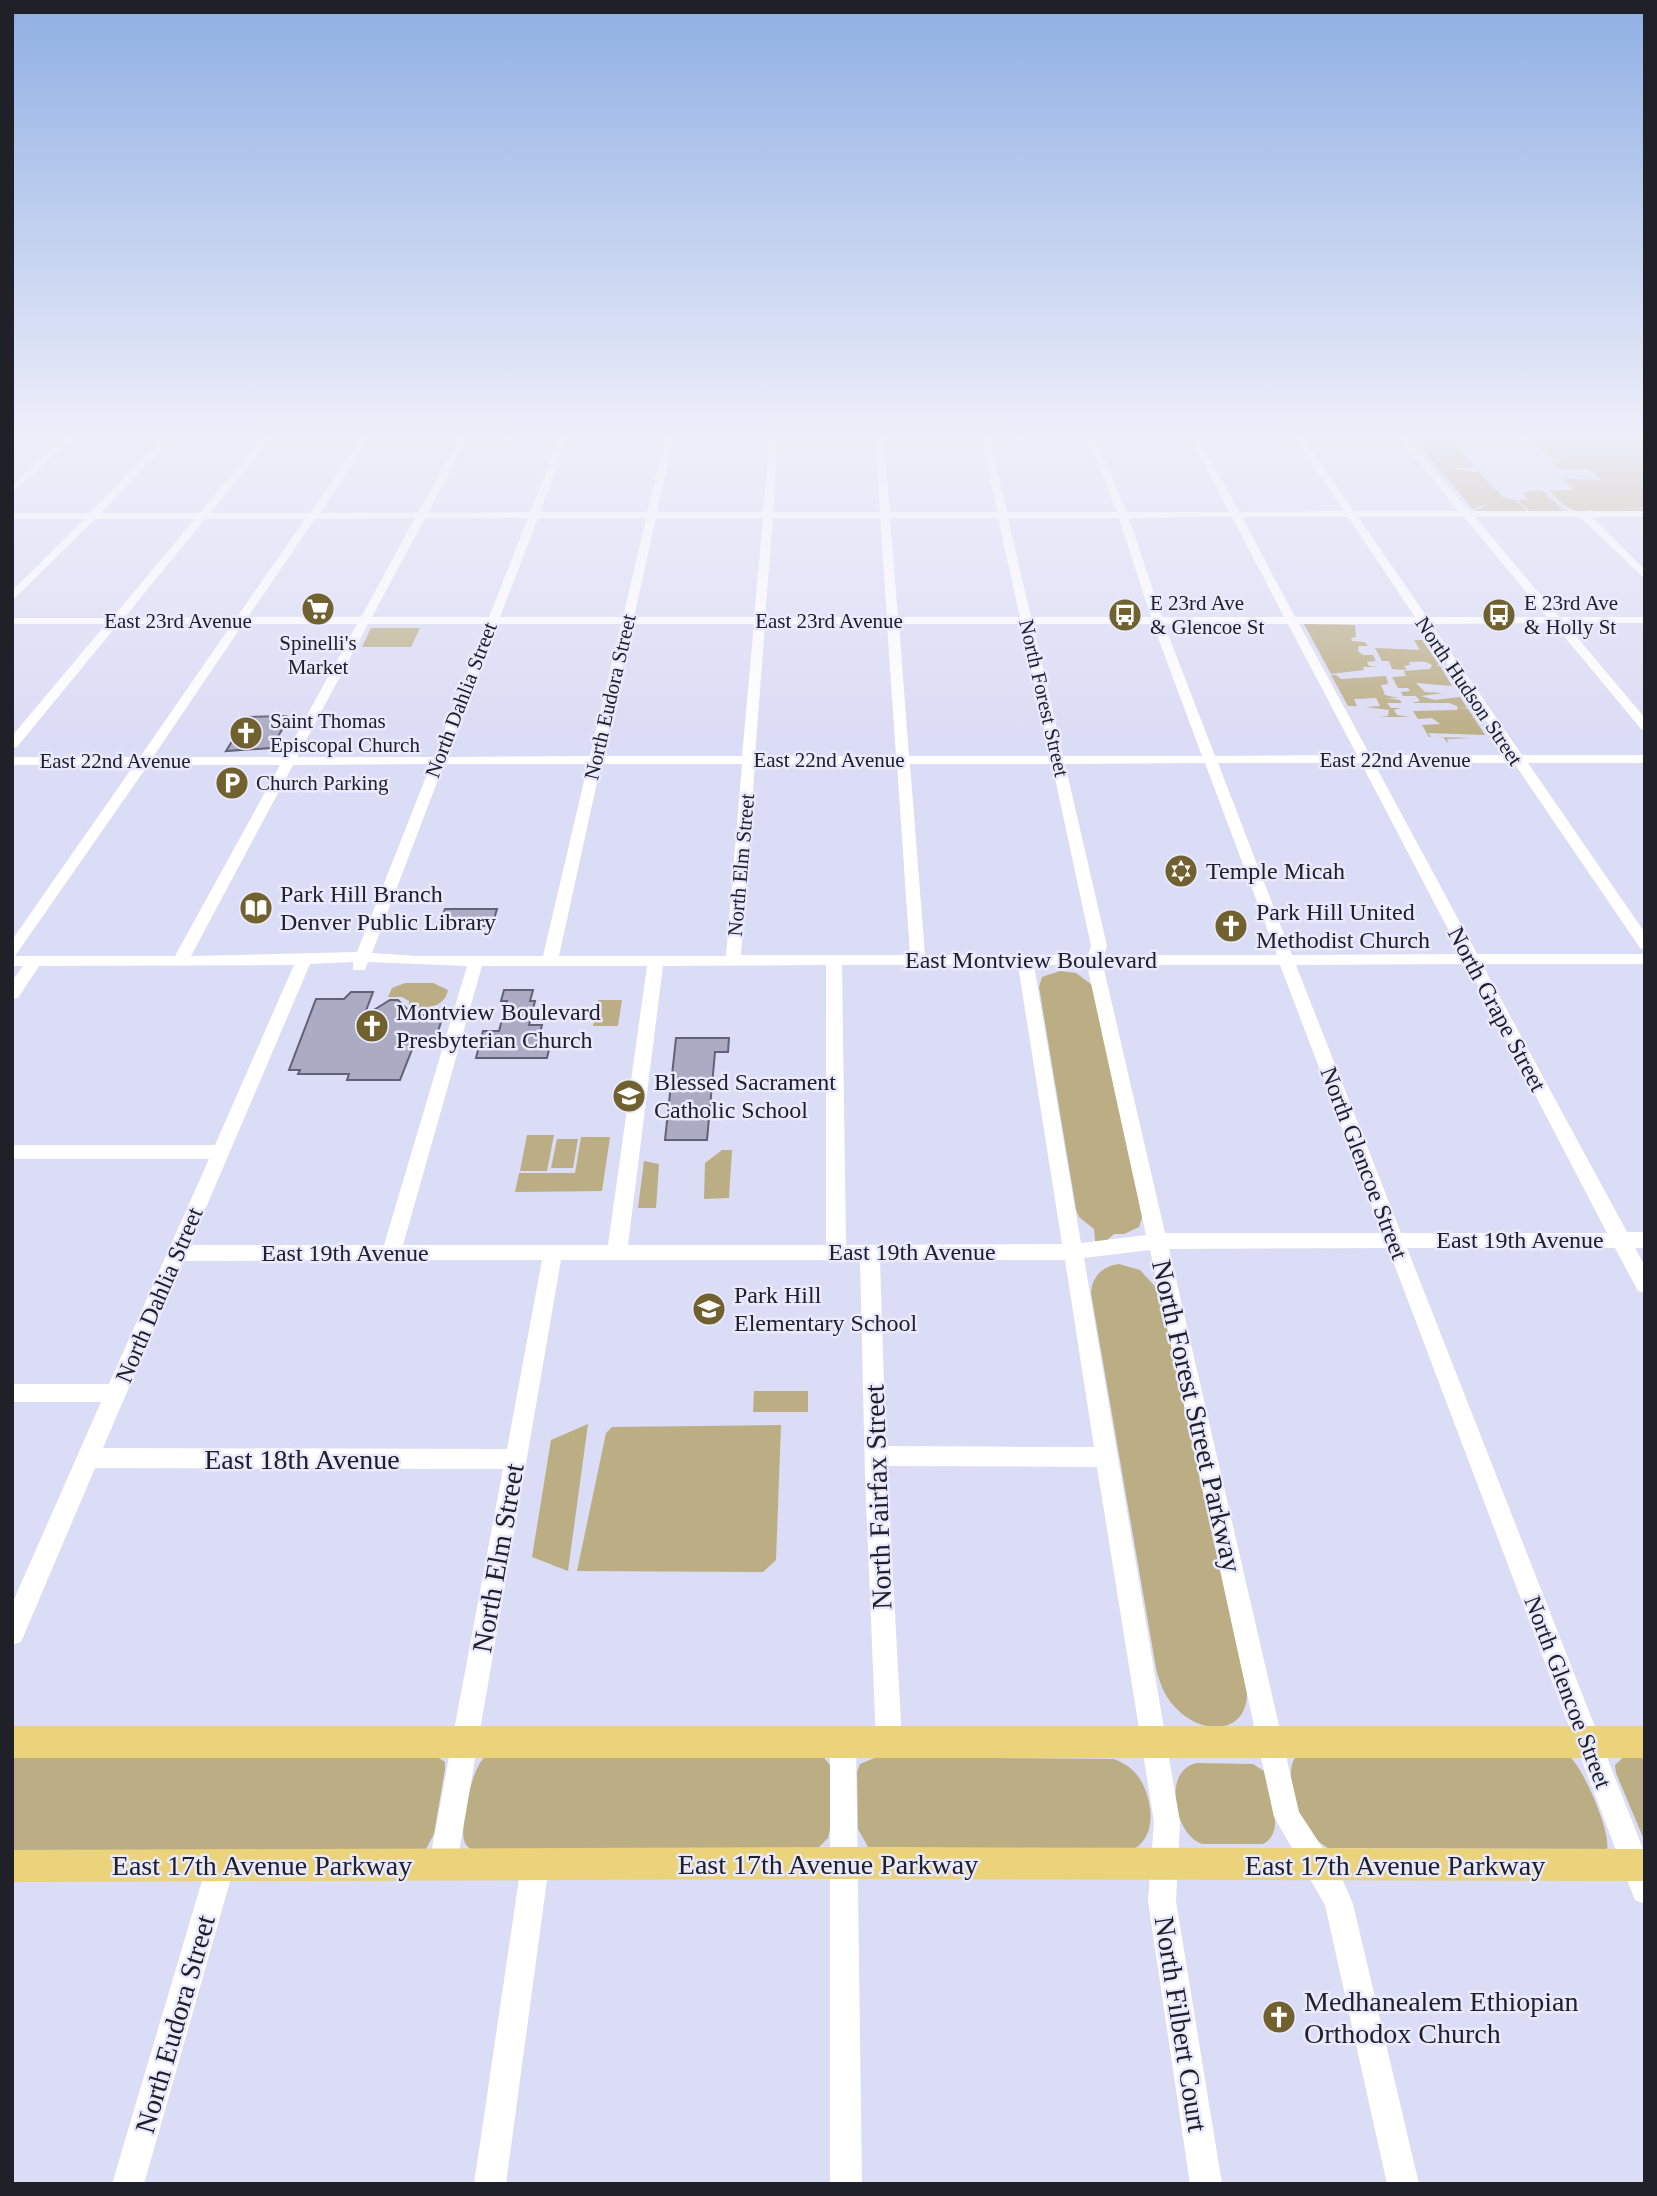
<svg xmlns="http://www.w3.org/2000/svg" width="1657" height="2196" viewBox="0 0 1657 2196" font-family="'Times New Roman',serif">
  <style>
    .green { fill: #bbae85 }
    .building { fill: #abacc4; stroke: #616277; stroke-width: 2 }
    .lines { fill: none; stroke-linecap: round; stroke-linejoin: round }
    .minor { fill: #fff; fill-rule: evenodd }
    .major { fill: #ead37a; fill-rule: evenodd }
    .labels { text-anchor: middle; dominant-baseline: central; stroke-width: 5; stroke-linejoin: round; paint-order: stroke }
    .far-poi-label { font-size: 21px; fill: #202029; stroke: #e9eafe; text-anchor: start }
    .far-street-label { font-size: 21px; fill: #202029; stroke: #e9eafe }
    .poi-label { font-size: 24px; fill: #202029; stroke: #e9eafe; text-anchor: start }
    .street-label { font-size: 24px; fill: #202029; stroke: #e9eafe }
    .near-street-label { font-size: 28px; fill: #202029; stroke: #e9eafe }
    .near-poi-label { font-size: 28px; fill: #202029; stroke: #e9eafe; text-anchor: start }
  </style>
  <rect width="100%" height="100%" fill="#dbdcf5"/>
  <path class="green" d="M1410 435H1458L1464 445 1457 446 1476 467 1449 469 1479 472 1504 498 1516 500 1527 511H1475L1492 502 1473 509Z
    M1527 435H1645V508L1618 509H1645V511H1591L1587 509 1589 512C1569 512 1563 505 1549 490H1574L1564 480 1566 479 1601 480 1589 469H1556L1552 463 1564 460 1547 455Z
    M1539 490 1548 494 1547 496 1562 508 1559 509 1566 511H1529L1518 500 1528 499 1522 493Z
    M1304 624 1355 625 1356 637 1351 638 1352 641 1365 642 1368 646H1359L1358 651 1363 655H1373L1376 661 1367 662 1369 666 1380 667H1363L1364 670 1331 674Z
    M371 628H420L411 647H362Z
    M1414 640H1422L1439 665 1435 666H1440L1452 686 1416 683 1425 692 1443 693 1421 696 1435 700 1460 697 1467 708 1457 707 1468 709 1485 735 1428 733 1431 737 1471 738 1447 739 1448 743 1443 737H1429L1422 725 1440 724 1432 718 1418 719 1413 711 1456 710 1458 709 1457 706 1449 703H1412L1420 701 1416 696H1403L1401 692 1410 691 1408 688H1398L1392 677 1406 676 1404 671 1430 669 1432 665C1425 660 1417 662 1409 662L1410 665 1404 666 1407 670 1392 669 1389 661H1382L1375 648 1420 650Z
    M1331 675H1336L1341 679 1386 676 1388 684 1381 685 1385 695 1398 698H1386L1400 700 1402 703H1387L1391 708H1401L1394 710 1397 715 1410 717H1379L1388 716 1389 710 1366 707 1380 706 1376 698 1354 699 1357 706H1348Z
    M1060 971 1076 973 1092 985 1143 1215 1139 1227 1124 1234H1114L1096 1250 1094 1229 1079 1217 1076 1209 1039 987 1042 977Z
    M405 983H433L448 990C444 1009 425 1008 409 1008V1001L402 997H388L392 988Z
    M598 1000H622L618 1026H593Z
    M527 1135H554L547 1171H520Z
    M581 1137H610L602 1191 515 1192 519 1173H575Z
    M557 1139H578L573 1168H551Z
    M722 1150H732L729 1198 704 1199 705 1163Z
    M644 1161 659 1164 656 1208H638Z
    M1119 1264 1140 1270 1160 1292 1247 1691C1248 1734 1205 1735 1180 1712 1166 1700 1160 1685 1156 1668L1091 1293C1092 1277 1102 1266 1119 1264Z
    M754 1391H808V1412H753Z
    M588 1424 568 1571 532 1557 551 1440Z
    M781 1425 776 1560 763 1572 577 1571 606 1433 612 1427Z
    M821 1754 830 1765V1829L828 1838 818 1848 477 1851C470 1849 466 1847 464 1840 460 1824 472 1768 484 1758Z
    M1626 1755H1645V1842L1616 1773 1615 1765Z
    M1569 1756C1583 1767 1611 1832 1607 1849L1328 1848C1318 1842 1310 1834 1304 1824 1295 1810 1285 1772 1295 1758Z
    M12 1757 439 1758 445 1762V1769L434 1834 426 1849 12 1854Z
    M877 1757 1114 1759C1123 1763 1131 1767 1137 1775 1153 1795 1159 1839 1131 1850L868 1847 858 1829 857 1772 860 1764Z
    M1197 1763 1253 1764 1264 1771C1269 1792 1287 1832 1263 1844H1204C1177 1840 1159 1771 1197 1763Z"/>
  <path class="building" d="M247 717 287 716 289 718 271 748 226 751Z
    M445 909H497L492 926H439Z
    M504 990H533L530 1001H535L529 1025H542L538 1041H551L547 1058H476L483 1031H499L507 1001H501Z
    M351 992H373L364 1016 390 1000H398L408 1010 406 1015H428L430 1008H445L435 1042H415L400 1080H347L349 1074H298L300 1070H289L316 999H344Z
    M676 1038H729L728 1052H715L707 1140H665Z"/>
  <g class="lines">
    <path class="minor" d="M68 435H77L12 493V485Z
      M166 435H175L101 513H200L265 435H274L210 513H310L364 435H372L320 513H418L461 435H469L428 513 530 512 561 435H569L540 512H647L666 435H674L657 512H763L770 435H778L773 512H880L875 435H883L890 512H997L981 435H989L1007 512H1117L1086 435H1094L1127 512H1229L1189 435H1197L1239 512 1344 511 1293 435H1301L1354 511H1459L1396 435H1405L1469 511H1645V517H1592L1645 570V579L1580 517H1475L1559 617H1645V623H1565L1645 718V730L1641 729 1553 623 1431 624 1522 755H1645V763H1528L1645 933V950L1640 948 1514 763H1374L1477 954H1645V964H1482L1627 1232H1645V1248H1635L1645 1266V1293L1638 1291 1615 1248H1407L1645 1854V1904L1635 1900 1631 1890 1388 1248 1169 1249 1299 1812 1341 1876 1353 1904 1419 2184H1387L1325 1905 1274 1817 1150 1250 1084 1258 1180 1822 1176 1901 1222 2184H1190L1148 1901 1154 1822 1097 1467 887 1466 902 1742 898 1751 889 1755 880 1751 876 1742 865 1475 860 1260H561L457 1864 453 1874 443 1878 433 1874 429 1864 503 1469 95 1468 21 1642 12 1645V1604L101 1402H12V1384H109L209 1159H12V1145H215L294 965 39 966 18 998 12 999V981L23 966H12V940L134 765H12V757H140L232 624H118L17 747 12 748V736L106 624H12V618H112L195 519H95L12 601V591L84 519H12V513H89ZM1232 517 1284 617H1162L1129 518ZM1242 517H1348L1415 617H1295ZM1358 517H1464L1547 617H1427ZM415 518 361 617H248L315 519ZM425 518H528L489 617H372ZM538 518H646L623 617H500ZM656 518H763L754 617H634ZM773 518H880L887 617H765ZM890 518H998L1020 617H898ZM1008 518H1119L1151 617H1031ZM205 519H305L237 617 124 618ZM243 624H357L284 757H153ZM368 624H486L434 757H297ZM497 624H621L590 756 447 757ZM632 624H754L742 756H603ZM765 624H887L896 756H755ZM899 624H1021L1050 756H909ZM1033 624H1153L1202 756H1063ZM1164 624H1288L1357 755 1215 756ZM1299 624H1420L1509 755H1370ZM1205 763 1277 955H1104L1107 946 1065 764ZM1218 763H1361L1461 954 1292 955ZM431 764 357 952 191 956 293 765ZM444 764H588L543 956H417L372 953ZM601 764H742L726 956H559ZM755 764H897L910 955H741ZM910 764H1052L1091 946 1088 955H925ZM148 765H280L175 956H15ZM353 962V970H365L368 962 467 966 384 1245H190L310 964ZM1467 964 1607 1233H1401L1296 965ZM826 965V1245H628L663 966ZM842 965H1018L1062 1244 846 1245ZM1034 965H1087L1146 1235 1081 1243ZM1103 965H1280L1382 1233H1165ZM482 966H647L608 1245H403ZM392 1260H542L507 1449 103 1448 183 1261ZM880 1260H1065L1094 1447 886 1446Z
      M843 1729 852 1733 856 1742 862 2184H830V1742L834 1733Z
      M221 1850 231 1854 235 1864 144 2184H112L207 1864 211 1854Z
      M535 1851 545 1855 549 1865 506 2184H474L521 1865 525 1855Z"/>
    <path class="major" d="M12 1726H1645V1758H12Z
      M845 1847 1645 1849V1881L845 1879 12 1882V1850Z"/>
  </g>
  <linearGradient id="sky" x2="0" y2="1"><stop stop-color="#8eafe3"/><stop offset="0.59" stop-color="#efeffa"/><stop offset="1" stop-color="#efeffa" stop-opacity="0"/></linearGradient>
  <rect width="1657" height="742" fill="url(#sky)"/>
  <defs>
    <symbol id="supermarket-disc" viewBox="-11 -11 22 22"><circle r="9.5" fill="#71612f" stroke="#e9eafe"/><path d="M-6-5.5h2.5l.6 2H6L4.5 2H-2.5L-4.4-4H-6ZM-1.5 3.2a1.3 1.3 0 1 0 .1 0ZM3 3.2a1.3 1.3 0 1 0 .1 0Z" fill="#fff"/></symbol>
    <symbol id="bus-disc" viewBox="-11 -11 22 22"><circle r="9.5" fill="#71612f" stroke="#e9eafe"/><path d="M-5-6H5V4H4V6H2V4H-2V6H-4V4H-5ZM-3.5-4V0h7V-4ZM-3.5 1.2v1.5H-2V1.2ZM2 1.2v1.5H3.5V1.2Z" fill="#fff"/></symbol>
    <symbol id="church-disc" viewBox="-11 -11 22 22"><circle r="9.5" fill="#71612f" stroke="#e9eafe"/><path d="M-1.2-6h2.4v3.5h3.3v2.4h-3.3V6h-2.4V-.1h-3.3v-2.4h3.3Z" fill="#fff"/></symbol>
    <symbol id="parking-disc" viewBox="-11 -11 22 22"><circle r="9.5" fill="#71612f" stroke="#e9eafe"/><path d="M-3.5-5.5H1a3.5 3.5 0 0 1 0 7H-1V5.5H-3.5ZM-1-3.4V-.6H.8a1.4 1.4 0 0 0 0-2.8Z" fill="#fff"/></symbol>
    <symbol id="synagogue-disc" viewBox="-11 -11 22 22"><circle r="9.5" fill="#71612f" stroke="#e9eafe"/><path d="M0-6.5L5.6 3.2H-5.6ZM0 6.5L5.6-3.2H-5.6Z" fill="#fff"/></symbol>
    <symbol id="library-disc" viewBox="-11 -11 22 22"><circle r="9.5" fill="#71612f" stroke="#e9eafe"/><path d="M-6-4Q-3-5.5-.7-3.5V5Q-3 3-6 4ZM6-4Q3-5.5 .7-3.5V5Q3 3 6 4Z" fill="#fff"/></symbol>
    <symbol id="school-disc" viewBox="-11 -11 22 22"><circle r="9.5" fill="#71612f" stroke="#e9eafe"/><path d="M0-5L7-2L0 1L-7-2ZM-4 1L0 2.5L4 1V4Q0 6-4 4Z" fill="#fff"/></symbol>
  </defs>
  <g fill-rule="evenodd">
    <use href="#supermarket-disc" x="299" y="590" width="38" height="38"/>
    <use href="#bus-disc" x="1106" y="596" width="38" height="38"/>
    <use href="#bus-disc" x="1480" y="596" width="38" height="38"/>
    <use href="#church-disc" x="227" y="714" width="38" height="38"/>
    <use href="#parking-disc" x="213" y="764" width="38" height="38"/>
    <use href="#synagogue-disc" x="1162" y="852" width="38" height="38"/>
    <use href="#library-disc" x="237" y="889" width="38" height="38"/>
    <use href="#church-disc" x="1212" y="907" width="38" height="38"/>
    <use href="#church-disc" x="353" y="1007" width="38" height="38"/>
    <use href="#school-disc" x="610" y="1077" width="38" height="38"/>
    <use href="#school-disc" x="690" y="1290" width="38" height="38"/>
    <use href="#church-disc" x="1260" y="1998" width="38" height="38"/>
  </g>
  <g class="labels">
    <g class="far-poi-label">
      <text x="1150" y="603">E 23rd Ave<tspan x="1150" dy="24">&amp; Glencoe St</tspan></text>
      <text x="1524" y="603">E 23rd Ave<tspan x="1524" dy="24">&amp; Holly St</tspan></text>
      <text x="318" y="643" text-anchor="middle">Spinelli's<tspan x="318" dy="24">Market</tspan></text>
      <text x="270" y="721">Saint Thomas<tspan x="270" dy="24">Episcopal Church</tspan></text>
      <text x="256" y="783">Church Parking</text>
    </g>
    <g class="far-street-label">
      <text x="178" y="621">East 23rd Avenue</text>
      <text x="829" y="621">East 23rd Avenue</text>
      <text transform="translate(1469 691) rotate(56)">North Hudson Street</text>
      <text transform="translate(610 697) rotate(-77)">North Eudora Street</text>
      <text transform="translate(1044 698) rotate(77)">North Forest Street</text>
      <text transform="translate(461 700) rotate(-69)">North Dahlia Street</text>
      <text x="829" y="760">East 22nd Avenue</text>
      <text x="1395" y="760">East 22nd Avenue</text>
      <text x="115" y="761">East 22nd Avenue</text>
      <text transform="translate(741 865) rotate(-85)">North Elm Street</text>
    </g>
    <g class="poi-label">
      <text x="1206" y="871">Temple Micah</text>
      <text x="280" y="894">Park Hill Branch<tspan x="280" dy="28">Denver Public Library</tspan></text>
      <text x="1256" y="912">Park Hill United<tspan x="1256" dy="28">Methodist Church</tspan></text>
      <text x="396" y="1012">Montview Boulevard<tspan x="396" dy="28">Presbyterian Church</tspan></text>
      <text x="654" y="1082">Blessed Sacrament<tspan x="654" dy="28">Catholic School</tspan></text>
      <text x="734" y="1295">Park Hill<tspan x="734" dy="28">Elementary School</tspan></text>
    </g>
    <g class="street-label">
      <text x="1031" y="960">East Montview Boulevard</text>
      <text transform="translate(1497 1009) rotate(62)">North Grape Street</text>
      <text transform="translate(1364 1163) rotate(69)">North Glencoe Street</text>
      <text x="1520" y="1240">East 19th Avenue</text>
      <text x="912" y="1252">East 19th Avenue</text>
      <text x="345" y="1253">East 19th Avenue</text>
      <text transform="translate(159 1295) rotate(-67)">North Dahlia Street</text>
      <text transform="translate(1568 1692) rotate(69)">North Glencoe Street</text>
    </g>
    <g class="near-street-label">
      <text transform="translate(1197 1416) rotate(77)">North Forest Street Parkway</text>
      <text x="302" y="1459">East 18th Avenue</text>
      <text transform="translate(878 1497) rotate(-92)">North Fairfax Street</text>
      <text transform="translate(498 1558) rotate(-80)">North Elm Street</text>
      <text x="828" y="1864">East 17th Avenue Parkway</text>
      <text x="262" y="1865">East 17th Avenue Parkway</text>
      <text x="1395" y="1865">East 17th Avenue Parkway</text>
      <text transform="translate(175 2024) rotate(-74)">North Eudora Street</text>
      <text transform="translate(1181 2024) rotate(81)">North Filbert Court</text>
    </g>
    <g class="near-poi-label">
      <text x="1304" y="2001">Medhanealem Ethiopian<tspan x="1304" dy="32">Orthodox Church</tspan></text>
    </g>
  </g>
  <rect width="1657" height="2196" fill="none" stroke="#202029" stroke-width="28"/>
</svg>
